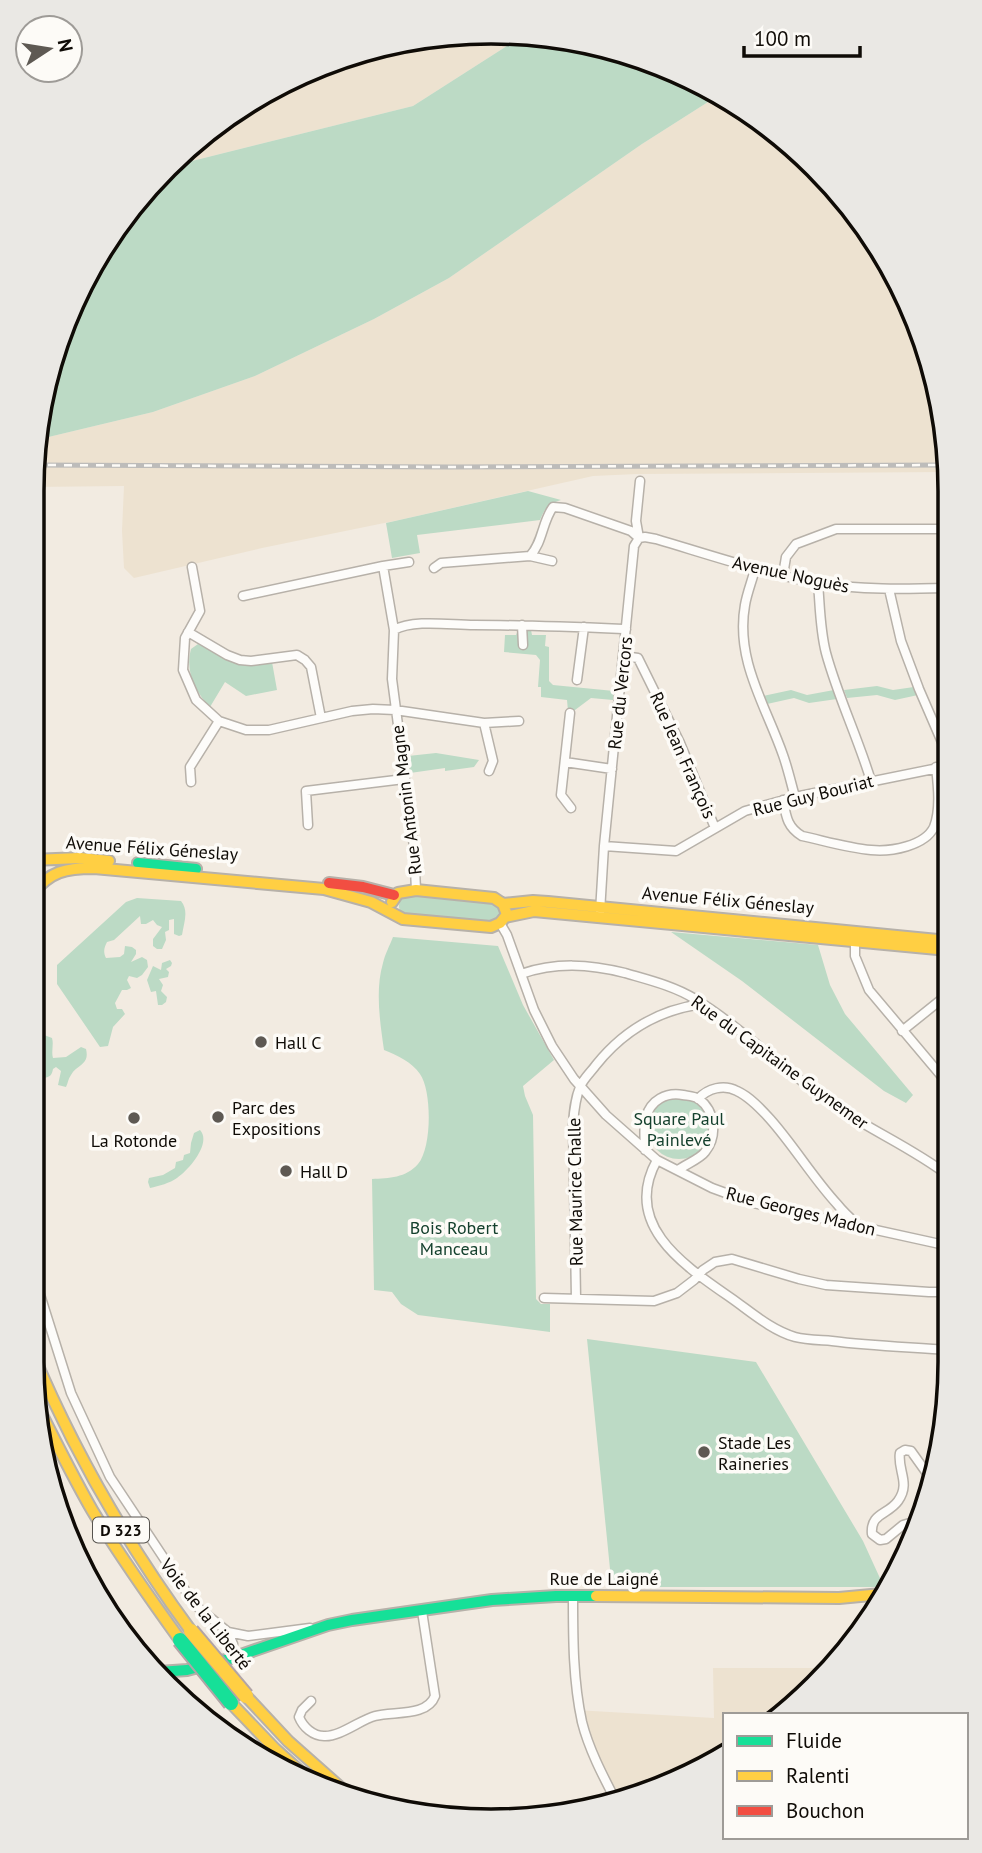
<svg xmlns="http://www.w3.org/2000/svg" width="982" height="1853" viewBox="0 0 982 1853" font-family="'PT Sans',sans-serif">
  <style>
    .built { fill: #ede2d0 }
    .green { fill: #bcdac5 }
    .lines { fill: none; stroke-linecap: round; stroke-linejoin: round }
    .street-casing { stroke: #b7b1a9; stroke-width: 11 }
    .fast-casing { stroke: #b7b1a9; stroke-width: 14 }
    .slow-casing { stroke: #b7b1a9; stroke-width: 14 }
    .jam-casing { stroke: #b7b1a9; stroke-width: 14 }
    .street { stroke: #fdfcfa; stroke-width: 8 }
    .fast { stroke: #16e098; stroke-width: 10 }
    .slow { stroke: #ffcf43; stroke-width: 10 }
    .jam { stroke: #f24e42; stroke-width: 10 }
    .rail-casing { stroke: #bdbcba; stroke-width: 5 }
    .rail { stroke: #fdfbf7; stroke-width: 2.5; stroke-dasharray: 8; stroke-linecap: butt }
    .fast-bridge-casing { stroke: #b1a4a6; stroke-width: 18; stroke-linecap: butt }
    .slow-bridge-casing { stroke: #b1a4a6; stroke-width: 18; stroke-linecap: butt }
    .fast-bridge { stroke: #16e098; stroke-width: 14 }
    .slow-bridge { stroke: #ffcf43; stroke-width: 14 }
    .poi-dot { fill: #5e5953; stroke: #fdfbf7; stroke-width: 2.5 }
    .labels { text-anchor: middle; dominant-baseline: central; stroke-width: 7; stroke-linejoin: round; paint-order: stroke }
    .shield { fill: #fdfbf7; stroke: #56534e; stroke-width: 2 }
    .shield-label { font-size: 16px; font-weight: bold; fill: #0f0b06 }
    .street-label { font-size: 18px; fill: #0f0b06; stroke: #fdfbf7 }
    .poi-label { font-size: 18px; fill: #0f0b06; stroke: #fdfbf7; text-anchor: start }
    .park-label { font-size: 18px; fill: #14402d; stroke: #fdfbf7 }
    .rim { fill: none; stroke: #0f0b06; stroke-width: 3.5 }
  </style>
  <rect width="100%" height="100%" fill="#f2ebe1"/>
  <path class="built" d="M521 33 532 34 518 39 413 106 192 161 169 165 188 145 262 93 344 56 431 35Z
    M719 95 794 145 856 212 916 316 947 431V472L637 474 593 476 399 520 262 548 134 578 124 568 122 531 124 486 32 487V461L36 440 153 412 255 376 374 319 449 278 642 144Z
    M713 1668H828V1670L816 1687 777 1715H725V1752L694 1774 612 1805 595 1771 577 1725 575 1710 714 1718Z"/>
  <path class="green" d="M532 34 610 47 695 79 719 95 642 144 449 278 374 319 255 376 153 412 36 440 47 372 79 287 127 211 169 165 192 161 413 106 518 39Z
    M528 491 561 500C548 504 545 508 540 520L417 535 420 553 392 558 386 523Z
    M518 630H531L532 635H546L545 646 549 647V681L553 685 614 691 613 700 591 698 575 710 568 711 567 700 541 697V687H538L540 660 536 655 504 652 505 635H516Z
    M198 644C227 660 238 667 272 662L277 690 246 696 225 682 210 707C195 691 185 672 191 649Z
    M877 686 893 690 914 687 918 695 895 700 877 695 847 698 844 690Z
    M791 690 807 695 834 690 837 699 809 703 794 698 767 704 763 696Z
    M436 753 479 760 474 767 445 771V768L410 773 408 756Z
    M408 896 492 901 499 906C501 916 499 917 490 922L406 916C399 911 397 907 401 899Z
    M137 898 181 901C189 911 184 922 182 935L179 936 174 934V919L169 920V930L165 932 166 940 162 949H157L153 946V939L162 927 157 925 153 920 146 924H141L140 916 114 940 107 942C104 948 103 952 106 958L120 957 124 954 125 946 132 947 136 950V954L131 962 142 957 147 960 148 967 142 975 137 978 129 976 127 980 131 988 127 990H122L115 1003 117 1009H122L125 1014 113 1027 108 1046 100 1047 57 984V965L126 902Z
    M671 932 818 945 830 985 845 1014 913 1095 906 1103 884 1091 742 981Z
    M393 937 498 946 523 1005 554 1060 523 1086 525 1096 533 1115 536 1299 541 1304H550V1332L418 1315 401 1304 392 1292 374 1290 372 1179C389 1178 406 1178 418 1164 432 1148 432 1091 420 1074 412 1062 397 1055 384 1050 380 1022 375 990 383 963 385 954 390 945 393 937Z
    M170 960 172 963 171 966 166 969 169 972 168 977 159 979 163 985 161 991 167 997 166 1002 162 1005H158L156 991 151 992 147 980 153 966 161 970 162 963Z
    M44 1035 52 1038C54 1045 51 1051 53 1058L66 1057 81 1047 86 1049C90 1065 77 1064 71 1075 68 1079 68 1083 66 1087L58 1085 61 1071 56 1067 53 1069C52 1075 50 1077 44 1078L39 1074C41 1067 38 1065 37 1058 36 1052 39 1043 39 1036Z
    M648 1128a31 31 0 1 1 62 0a31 31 0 1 1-62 0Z
    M200 1130C212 1143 189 1170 177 1178 170 1183 159 1186 150 1188L148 1182 149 1178 163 1175 175 1168 176 1162 183 1160 184 1155 190 1153 191 1143 194 1133Z
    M587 1339 756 1362 863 1541 884 1587H617L616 1583 611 1579Z"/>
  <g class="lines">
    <defs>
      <path id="street" d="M639 538 645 537 656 539C710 555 763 573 818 583 860 590 904 589 947 588
        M530 556 552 561
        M383 566 409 562
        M192 567 200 611 185 638 183 670 196 700 219 721 246 730H269L352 711 373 709 395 710 484 723 493 761 489 771
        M434 568 441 563 530 556C543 542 542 522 553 507L565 508 631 531 639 538
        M755 569C752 581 747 593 745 605 735 660 766 706 783 755 788 769 791 783 795 797
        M783 575 786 557 796 544 836 529H947
        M818 583C820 606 820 630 826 653 838 697 858 738 871 781
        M889 589 901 641 919 689 948 756
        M243 596 383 566 394 630 392 679 414 847 416 890
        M522 625 523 645
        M394 630C414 619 450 625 474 625 525 625 575 627 626 629
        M188 632 227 655 240 660 251 661 297 655 305 660 311 667 321 718
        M623 656 638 658 680 743 715 828
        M577 680 584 627
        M570 713 561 795 571 808
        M484 723 519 721
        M565 762 612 769
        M191 782 190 767 219 721
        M783 800C786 816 787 827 802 836 825 841 849 848 871 850 891 852 925 846 934 827 941 809 938 785 936 767
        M308 825 306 791 404 779
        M604 846 676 851 745 811 795 797 948 766
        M600 912 604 846 634 546 639 538 636 521 640 481
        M500 923 507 935 534 1010 552 1046 574 1079 606 1115 657 1160 712 1188 753 1203 949 1246
        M855 938V956L869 990 949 1085
        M521 974C556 962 589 964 625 973 649 980 674 986 695 999 745 1030 787 1073 835 1106 872 1131 914 1149 949 1176
        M902 1031 948 994
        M698 1099C708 1088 724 1084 737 1091 750 1097 761 1109 770 1119 794 1146 813 1178 837 1204 844 1213 852 1220 860 1227
        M645 1150C645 1139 643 1127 646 1117 651 1100 666 1092 683 1095 688 1096 694 1096 699 1099 715 1111 718 1136 705 1152 700 1159 686 1164 678 1170
        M657 1160C621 1225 685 1266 731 1298 751 1312 771 1330 795 1337 806 1340 820 1340 832 1341 871 1346 910 1347 949 1350
        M32 1207 33 1267 36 1282 71 1393 110 1477 195 1605 228 1632 248 1636 310 1628
        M544 1298 654 1301 677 1293 694 1280 703 1270 715 1262 732 1259 799 1279 826 1285 929 1292H941L949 1288
        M576 1298 573 1124C574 1111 575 1099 580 1087 583 1079 591 1072 596 1065 624 1030 658 1010 702 1004
        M920 1520 903 1525 886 1539 880 1540 872 1534C870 1513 888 1515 898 1501 911 1483 897 1470 900 1453L905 1450 911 1451 926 1472 935 1481
        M573 1596C573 1638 573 1681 582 1722 589 1750 604 1778 617 1803
        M228 1632 233 1644 229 1659
        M311 1701 302 1710 299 1717C303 1727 313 1736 324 1736 340 1737 360 1720 375 1716 394 1711 427 1717 435 1696L422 1611"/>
      <path id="fast" d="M138 863 196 869
        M159 1672 187 1670 229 1659 328 1625 352 1620 492 1600 556 1596H596"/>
      <path id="slow" d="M32 860 80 858 109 861
        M32 894C50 871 66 868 94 868L324 889 371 902 403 919 491 927 500 923 505 917
        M392 902 398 893 416 890 494 898 503 904 506 912
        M503 904 533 901 548 902 948 941
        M505 917 534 911 948 950
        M32 1352C74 1452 127 1544 191 1631
        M39 1409C56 1443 73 1477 92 1510 119 1555 149 1597 180 1640
        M596 1596 839 1598 882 1594
        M246 1696 288 1741 350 1796
        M231 1703 275 1749 304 1775"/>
      <path id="jam" d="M329 883 363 887 394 895"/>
    </defs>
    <use href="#street" class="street-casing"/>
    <use href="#fast" class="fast-casing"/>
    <use href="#slow" class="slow-casing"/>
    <use href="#jam" class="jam-casing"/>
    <use href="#street" class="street"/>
    <use href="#fast" class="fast"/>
    <use href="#slow" class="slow"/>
    <use href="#jam" class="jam"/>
    <defs>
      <path id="rail" d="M32 465 449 467 947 465"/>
    </defs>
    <use href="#rail" class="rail-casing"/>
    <use href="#rail" class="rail"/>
    <defs>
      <path id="fast-bridge" d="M180 1640 231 1703"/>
      <path id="slow-bridge" d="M191 1631 246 1696"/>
    </defs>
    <use href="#fast-bridge" class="fast-bridge-casing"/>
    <use href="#slow-bridge" class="slow-bridge-casing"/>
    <use href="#fast-bridge" class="fast-bridge"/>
    <use href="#slow-bridge" class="slow-bridge"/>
  </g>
  <g class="poi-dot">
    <circle cx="261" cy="1042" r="7"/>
    <circle cx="218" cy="1117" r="7"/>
    <circle cx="134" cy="1118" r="7"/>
    <circle cx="286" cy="1171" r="7"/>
    <circle cx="704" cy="1452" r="7"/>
  </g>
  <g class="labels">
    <rect class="shield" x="93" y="1517.5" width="56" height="25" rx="5"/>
    <g class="shield-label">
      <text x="121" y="1530">D 323</text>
    </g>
    <g class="street-label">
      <text transform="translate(791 574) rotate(12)">Avenue Noguès</text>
      <text transform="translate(620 693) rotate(-84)">Rue du Vercors</text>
      <text transform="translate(683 755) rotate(66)">Rue Jean François</text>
      <text transform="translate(813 795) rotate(-14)">Rue Guy Bouriat</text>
      <text transform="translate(406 800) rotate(-97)">Rue Antonin Magne</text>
      <text transform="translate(152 848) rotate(4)">Avenue Félix Géneslay</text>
      <text transform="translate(728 900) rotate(5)">Avenue Félix Géneslay</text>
      <text transform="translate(780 1062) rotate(36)">Rue du Capitaine Guynemer</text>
      <text transform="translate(575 1192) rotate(-91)">Rue Maurice Challe</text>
      <text transform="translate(801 1211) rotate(14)">Rue Georges Madon</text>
      <text x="604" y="1578">Rue de Laigné</text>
      <text transform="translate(206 1614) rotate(52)">Voie de la Liberté</text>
    </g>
    <g class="poi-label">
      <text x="275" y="1042">Hall C</text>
      <text x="232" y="1107">Parc des<tspan x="232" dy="21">Expositions</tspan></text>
      <text x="134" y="1140" text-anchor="middle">La Rotonde</text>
      <text x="300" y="1171">Hall D</text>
      <text x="718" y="1442">Stade Les<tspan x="718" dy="21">Raineries</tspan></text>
    </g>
    <g class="park-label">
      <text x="679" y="1118">Square Paul<tspan x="679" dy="21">Painlevé</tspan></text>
      <text x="454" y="1227">Bois Robert<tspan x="454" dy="21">Manceau</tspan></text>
    </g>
  </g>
  <path d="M0 0H982V1853H0ZM491 44H491A447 447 0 0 1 938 491V1362A447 447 0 0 1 491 1809H491A447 447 0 0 1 44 1362V491A447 447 0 0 1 491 44Z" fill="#eae8e4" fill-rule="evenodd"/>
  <path class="rim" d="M491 44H491A447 447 0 0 1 938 491V1362A447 447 0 0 1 491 1809H491A447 447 0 0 1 44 1362V491A447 447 0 0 1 491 44Z"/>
  <rect x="723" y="1713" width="245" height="126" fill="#fdfbf7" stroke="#9e9b97" stroke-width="2"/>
  <rect x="737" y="1736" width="35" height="10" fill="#16e098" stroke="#9e9b97" stroke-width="2"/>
  <text x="786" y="1748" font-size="21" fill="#0f0b06">Fluide</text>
  <rect x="737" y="1771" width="35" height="10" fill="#ffcf43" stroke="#9e9b97" stroke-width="2"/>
  <text x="786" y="1783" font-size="21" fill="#0f0b06">Ralenti</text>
  <rect x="737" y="1806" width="35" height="10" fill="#f24e42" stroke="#9e9b97" stroke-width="2"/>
  <text x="786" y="1818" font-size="21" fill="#0f0b06">Bouchon</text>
  <g transform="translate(49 49) rotate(78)"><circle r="33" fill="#fdfbf7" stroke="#9e9b97" stroke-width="2"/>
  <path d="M0-5L12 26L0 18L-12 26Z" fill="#5e5953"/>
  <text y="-10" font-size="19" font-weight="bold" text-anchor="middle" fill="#0f0b06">N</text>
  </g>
  <path d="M744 46v10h116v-10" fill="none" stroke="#0f0b06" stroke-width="3.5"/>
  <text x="754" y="46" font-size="21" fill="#0f0b06" stroke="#fdfbf7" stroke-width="5" paint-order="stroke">100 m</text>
</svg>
